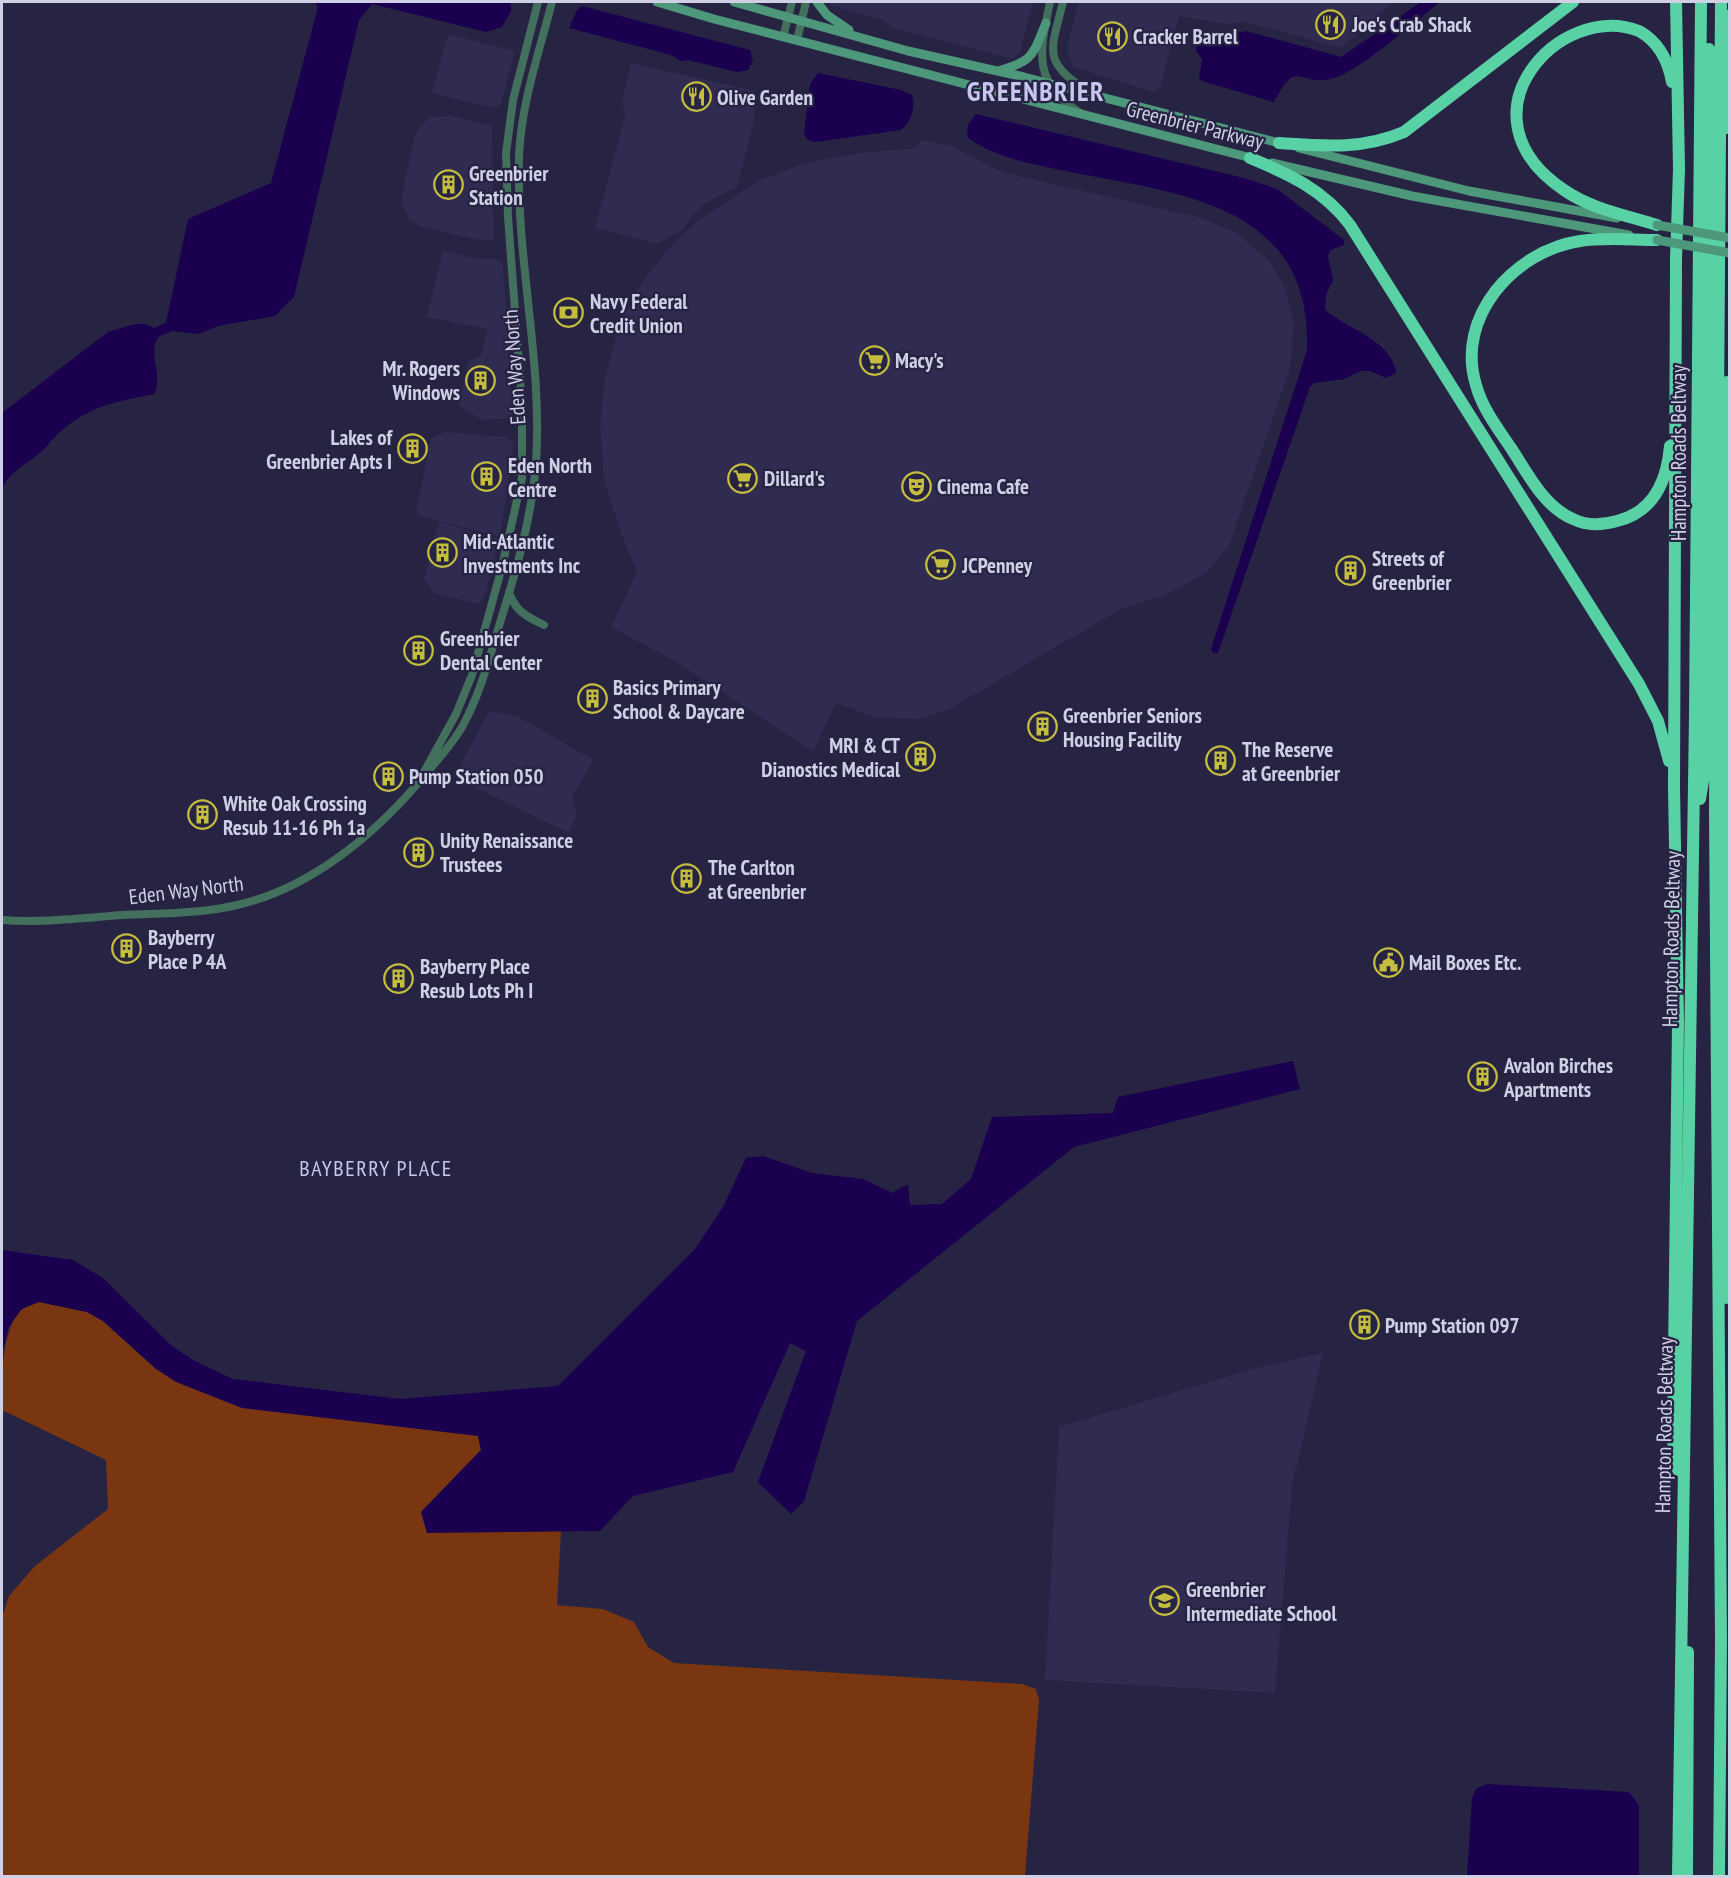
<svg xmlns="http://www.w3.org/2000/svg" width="1731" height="1878" viewBox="0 0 1731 1878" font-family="'PT Sans Narrow',sans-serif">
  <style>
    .built { fill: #2f2b51 }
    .green { fill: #793610 }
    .water { fill: #1b0050 }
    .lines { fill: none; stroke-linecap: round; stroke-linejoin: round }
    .tertiary { stroke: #436f5d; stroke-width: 8 }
    .secondary { stroke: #4d977a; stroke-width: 9 }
    .motorway { stroke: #58d1a5; stroke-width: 12 }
    .secondary-bridge { stroke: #4d977a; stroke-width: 9 }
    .labels { text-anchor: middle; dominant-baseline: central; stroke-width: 4.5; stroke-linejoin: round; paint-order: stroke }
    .poi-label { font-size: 21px; font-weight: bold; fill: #d0d0e5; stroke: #262343; text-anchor: start }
    .street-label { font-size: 21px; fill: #d0d0e5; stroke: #262343 }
    .neighbourhood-label { font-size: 22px; letter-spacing: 1.5px; fill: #c7c6ef; stroke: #262343 }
    .district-label { font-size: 27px; font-weight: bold; letter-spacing: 1.5px; fill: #c7c6ef; stroke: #262343 }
  </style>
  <rect width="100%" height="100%" fill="#262343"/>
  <path class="built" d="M826 2H1033L1020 53 1012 59 893 28 880 19 832 6Z
    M1078 2H1394L1341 48 1245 22 1226 24 1179 16 1160 88 1154 92 1073 67 1067 49Z
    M448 34 515 51 501 104 494 108 432 93Z
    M631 63 755 91 754 120 737 187 702 205 681 231 657 244 595 228 625 116 622 98Z
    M451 116 492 126 494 240H480L421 227 410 220 404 209 401 199 415 135 421 125 431 117Z
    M923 140 952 146 997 170 1022 177 1202 218 1237 233 1269 261 1284 285 1294 325 1290 368 1229 546 1206 573 1163 596 1121 609 948 710 920 719 877 718 836 703 813 752 678 663 611 627 637 572 622 536 604 480 600 426 604 383 619 326 637 290 665 252 697 221 760 180 805 163 866 152 912 149Z
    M443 250 476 259H496L503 264 513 412 510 418 482 420 458 405 469 361 481 355 488 329 427 317Z
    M445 432 507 437 514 444 500 537 420 516 416 512 431 438Z
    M439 522 500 539 484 598 477 604 435 593 424 579Z
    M489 711 517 716 594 760 572 797 577 814 569 833 454 777Z
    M1323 1353 1292 1486 1275 1693 1045 1680 1059 1427 1256 1368Z"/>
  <path class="green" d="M39 1302 87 1312 103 1321 156 1369 478 1436 481 1450 421 1512 427 1532 561 1531 557 1605 603 1609 634 1622 648 1647 674 1663 1022 1684 1036 1689 1039 1700 1025 1876H2V1617L9 1596 35 1566 108 1509 106 1460 4 1411 2 1415C2 1382 0 1334 21 1309 25 1306 33 1304 39 1302Z"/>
  <path class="water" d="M315 2H511V11L502 27 486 32 372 4 359 20 294 297 275 316 218 326 198 334 172 331 158 337C147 355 164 376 154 394 115 402 87 406 57 435 51 440 47 447 41 452 27 464 8 472 2 490V413L108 332 135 324H146L154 328 166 323 188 219 271 183 318 7Z
    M1421 2H1440C1415 21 1361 70 1334 78 1300 89 1298 55 1274 102L1202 81 1199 78 1202 59 1196 51 1198 37 1226 36 1246 31 1341 57Z
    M582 6 750 50 753 60 748 70 737 72 688 60 681 61 671 55 569 28 577 10Z
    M818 73 901 90 912 95C916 107 911 122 901 130L815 142 808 140 804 134 810 84Z
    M976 114 1244 178 1277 189 1344 240V245L1330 250 1328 256 1333 280 1326 295 1325 310C1346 328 1393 341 1396 373L1386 378 1370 371H1361L1344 379 1314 383 1310 387 1218 653H1213L1211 649 1307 350C1312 202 1178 194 1066 171 1032 164 995 158 967 137L968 125Z
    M1293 1061 1300 1089 1074 1147 857 1321 804 1501 791 1514 758 1482 806 1351 790 1343 733 1472 633 1496 600 1531 427 1533 421 1512 481 1450 478 1436 242 1408 176 1382 156 1369 103 1321 87 1312 39 1302 22 1309 9 1326 2 1353V1250L73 1260 103 1278 172 1346 193 1360 233 1379 400 1399 558 1386 695 1249 723 1207 746 1158 763 1156 812 1173 863 1179 892 1193 908 1184 910 1205 942 1204 971 1179 992 1117 1113 1113 1118 1097Z
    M1487 1784 1629 1792 1639 1805V1876H1467L1472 1798 1476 1789Z"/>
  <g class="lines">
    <path class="tertiary" d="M1050 2C1040 51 1031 81 1079 112
      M1063 2C1050 54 1042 61 1090 93
      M783 37 792 2
      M797 40 806 2
      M509 592C515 611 527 617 544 625
      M424 772 456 714 472 675 502 567 522 478V405L508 217 506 153 513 100 538 2
      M2 920C42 923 82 918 123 915 160 913 200 914 237 905 309 889 373 836 419 782 434 763 450 748 462 727 482 691 491 651 503 613 518 565 532 514 536 463 543 362 516 259 519 157 521 104 539 53 552 2"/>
    <path class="secondary" d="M657 2 714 19 1255 159
      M734 2 908 51 1024 77 1283 144
      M817 2 827 15 849 30
      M998 71C1034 61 1032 56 1046 23
      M1299 148 1469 191 1617 218
      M1272 163 1412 196 1629 235"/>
    <path class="motorway" d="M1676 2 1679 169 1676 259 1674 788 1678 1023 1673 1442 1678 1470
      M1728 128 1730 15
      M1279 143C1323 146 1362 150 1404 132L1573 2
      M1250 158C1289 174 1324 190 1350 225L1639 684 1658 721 1669 761
      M1657 225C1626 215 1591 209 1564 190 1453 115 1561 0 1639 31 1659 42 1668 60 1672 82
      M1657 240C1632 240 1605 237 1580 241 1514 251 1455 317 1476 385 1482 408 1498 429 1511 448 1528 474 1544 507 1573 519 1587 526 1603 525 1617 521 1654 512 1667 481 1670 446
      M1700 799 1704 775 1706 688 1709 49
      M1726 1298 1727 382
      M1678 1876 1695 715 1701 2
      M1687 1876 1688 1652
      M1719 1876 1721 1640 1715 810 1721 2"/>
    <path class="secondary-bridge" d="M1657 225 1730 238
      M1657 240 1730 253"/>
  </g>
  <defs>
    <symbol id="restaurant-ring" viewBox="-11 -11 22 22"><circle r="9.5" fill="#262343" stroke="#c4bd3e" stroke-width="1.5"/><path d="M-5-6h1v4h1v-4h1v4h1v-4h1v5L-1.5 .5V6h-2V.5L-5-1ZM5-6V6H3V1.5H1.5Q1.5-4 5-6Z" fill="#c4bd3e"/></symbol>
    <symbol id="building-ring" viewBox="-11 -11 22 22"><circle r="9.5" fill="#262343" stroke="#c4bd3e" stroke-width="1.5"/><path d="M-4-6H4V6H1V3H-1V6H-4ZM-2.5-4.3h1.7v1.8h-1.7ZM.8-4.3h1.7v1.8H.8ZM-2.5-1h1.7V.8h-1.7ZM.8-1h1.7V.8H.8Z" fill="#c4bd3e"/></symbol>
    <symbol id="bank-ring" viewBox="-11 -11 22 22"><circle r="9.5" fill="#262343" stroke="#c4bd3e" stroke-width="1.5"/><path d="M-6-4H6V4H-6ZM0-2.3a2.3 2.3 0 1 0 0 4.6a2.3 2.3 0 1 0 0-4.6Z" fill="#c4bd3e"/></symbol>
    <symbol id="supermarket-ring" viewBox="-11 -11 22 22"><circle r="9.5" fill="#262343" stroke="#c4bd3e" stroke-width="1.5"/><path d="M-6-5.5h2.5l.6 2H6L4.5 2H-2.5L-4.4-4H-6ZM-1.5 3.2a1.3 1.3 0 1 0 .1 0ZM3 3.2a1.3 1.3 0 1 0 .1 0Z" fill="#c4bd3e"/></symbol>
    <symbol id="theatre-ring" viewBox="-11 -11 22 22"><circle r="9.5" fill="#262343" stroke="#c4bd3e" stroke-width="1.5"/><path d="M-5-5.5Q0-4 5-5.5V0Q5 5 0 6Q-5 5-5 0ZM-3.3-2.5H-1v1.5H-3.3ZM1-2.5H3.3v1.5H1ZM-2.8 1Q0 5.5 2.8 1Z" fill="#c4bd3e"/></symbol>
    <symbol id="civic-ring" viewBox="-11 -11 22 22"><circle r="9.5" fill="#262343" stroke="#c4bd3e" stroke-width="1.5"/><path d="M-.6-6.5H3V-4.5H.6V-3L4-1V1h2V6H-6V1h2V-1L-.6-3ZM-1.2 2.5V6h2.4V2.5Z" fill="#c4bd3e"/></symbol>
    <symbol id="school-ring" viewBox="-11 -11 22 22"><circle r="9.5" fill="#262343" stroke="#c4bd3e" stroke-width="1.5"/><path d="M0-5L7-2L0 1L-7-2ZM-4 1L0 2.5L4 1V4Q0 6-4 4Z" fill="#c4bd3e"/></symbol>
  </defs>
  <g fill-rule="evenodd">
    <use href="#restaurant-ring" x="1314" y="8" width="33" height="33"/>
    <use href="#restaurant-ring" x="1096" y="20" width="33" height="33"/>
    <use href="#restaurant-ring" x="680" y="80" width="33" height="33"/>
    <use href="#building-ring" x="432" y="168" width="33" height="33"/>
    <use href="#bank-ring" x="552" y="296" width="33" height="33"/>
    <use href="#supermarket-ring" x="858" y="344" width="33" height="33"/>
    <use href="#building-ring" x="464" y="364" width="33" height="33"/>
    <use href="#building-ring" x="396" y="432" width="33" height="33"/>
    <use href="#building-ring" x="470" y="460" width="33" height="33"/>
    <use href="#supermarket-ring" x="726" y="462" width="33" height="33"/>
    <use href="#theatre-ring" x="900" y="470" width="33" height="33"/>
    <use href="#building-ring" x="426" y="536" width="33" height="33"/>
    <use href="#supermarket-ring" x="924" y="548" width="33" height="33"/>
    <use href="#building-ring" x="1334" y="554" width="33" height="33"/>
    <use href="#building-ring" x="402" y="634" width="33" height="33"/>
    <use href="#building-ring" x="576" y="682" width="33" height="33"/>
    <use href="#building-ring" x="1026" y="710" width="33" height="33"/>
    <use href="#building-ring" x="904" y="740" width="33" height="33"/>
    <use href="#building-ring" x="1204" y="744" width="33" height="33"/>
    <use href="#building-ring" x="372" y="760" width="33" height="33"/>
    <use href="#building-ring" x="186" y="798" width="33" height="33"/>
    <use href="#building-ring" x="402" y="836" width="33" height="33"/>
    <use href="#building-ring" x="670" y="862" width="33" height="33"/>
    <use href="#building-ring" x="110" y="932" width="33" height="33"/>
    <use href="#civic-ring" x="1372" y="946" width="33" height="33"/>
    <use href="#building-ring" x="382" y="962" width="33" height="33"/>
    <use href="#building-ring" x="1466" y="1060" width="33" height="33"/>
    <use href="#building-ring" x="1348" y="1308" width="33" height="33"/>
    <use href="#school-ring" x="1148" y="1584" width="33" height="33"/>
  </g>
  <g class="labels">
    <g class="poi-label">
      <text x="1352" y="24">Joe's Crab Shack</text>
      <text x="1133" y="36">Cracker Barrel</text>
      <text x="717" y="97">Olive Garden</text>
      <text x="469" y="173">Greenbrier<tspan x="469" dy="24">Station</tspan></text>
      <text x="590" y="301">Navy Federal<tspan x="590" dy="24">Credit Union</tspan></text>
      <text x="895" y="360">Macy's</text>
      <text x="460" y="368" text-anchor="end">Mr. Rogers<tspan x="460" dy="24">Windows</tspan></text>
      <text x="392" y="437" text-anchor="end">Lakes of<tspan x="392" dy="24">Greenbrier Apts I</tspan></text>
      <text x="508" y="465">Eden North<tspan x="508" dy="24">Centre</tspan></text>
      <text x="764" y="478">Dillard's</text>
      <text x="937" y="486">Cinema Cafe</text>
      <text x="463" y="541">Mid-Atlantic<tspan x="463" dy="24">Investments Inc</tspan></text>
      <text x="1372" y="558">Streets of<tspan x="1372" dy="24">Greenbrier</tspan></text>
      <text x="962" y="565">JCPenney</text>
      <text x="440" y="638">Greenbrier<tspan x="440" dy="24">Dental Center</tspan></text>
      <text x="613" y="687">Basics Primary<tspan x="613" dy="24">School &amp; Daycare</tspan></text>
      <text x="1063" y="715">Greenbrier Seniors<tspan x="1063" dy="24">Housing Facility</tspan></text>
      <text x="900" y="745" text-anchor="end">MRI &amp; CT<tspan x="900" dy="24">Dianostics Medical</tspan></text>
      <text x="1242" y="749">The Reserve<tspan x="1242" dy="24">at Greenbrier</tspan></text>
      <text x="409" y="776">Pump Station 050</text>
      <text x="223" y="803">White Oak Crossing<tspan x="223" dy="24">Resub 11-16 Ph 1a</tspan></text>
      <text x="440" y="840">Unity Renaissance<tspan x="440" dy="24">Trustees</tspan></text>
      <text x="708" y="867">The Carlton<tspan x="708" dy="24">at Greenbrier</tspan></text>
      <text x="148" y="937">Bayberry<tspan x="148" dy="24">Place P 4A</tspan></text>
      <text x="1409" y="962">Mail Boxes Etc.</text>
      <text x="420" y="966">Bayberry Place<tspan x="420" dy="24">Resub Lots Ph I</tspan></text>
      <text x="1504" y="1065">Avalon Birches<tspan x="1504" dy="24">Apartments</tspan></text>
      <text x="1385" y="1325">Pump Station 097</text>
      <text x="1186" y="1589">Greenbrier<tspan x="1186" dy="24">Intermediate School</tspan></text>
    </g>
    <g class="street-label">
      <text transform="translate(1195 125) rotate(14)">Greenbrier Parkway</text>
      <text transform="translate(514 367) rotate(-94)">Eden Way North</text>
      <text transform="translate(1678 453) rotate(-90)">Hampton Roads Beltway</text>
      <text transform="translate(186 890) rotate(-7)">Eden Way North</text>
      <text transform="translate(1671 939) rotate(-89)">Hampton Roads Beltway</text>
      <text transform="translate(1664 1425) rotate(-89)">Hampton Roads Beltway</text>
    </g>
    <g class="neighbourhood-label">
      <text x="376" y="1168">BAYBERRY PLACE</text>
    </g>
    <g class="district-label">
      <text x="1036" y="91">GREENBRIER</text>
    </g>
  </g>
  <rect width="1731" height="1878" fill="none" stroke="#d0d0e5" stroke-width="6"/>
</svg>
